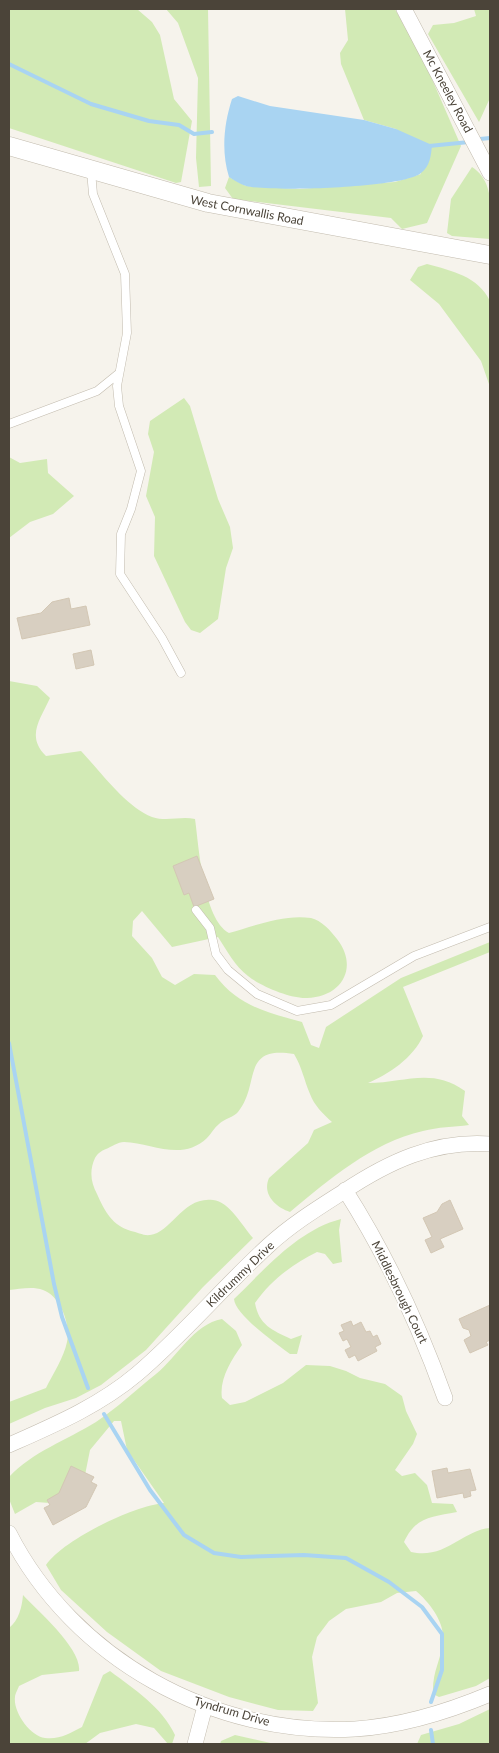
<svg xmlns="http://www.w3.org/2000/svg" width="499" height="1753" viewBox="0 0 499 1753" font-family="Lato,sans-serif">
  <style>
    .green { fill: #d2eab5 }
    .water { fill: #a9d4f2 }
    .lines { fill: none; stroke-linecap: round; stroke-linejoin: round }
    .stream { stroke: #a9d4f2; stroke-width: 4 }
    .building { fill: #d8cfc1; stroke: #d3c7b4 }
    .service-casing { stroke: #c2bbae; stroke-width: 9 }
    .minor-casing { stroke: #c2bbae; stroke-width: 16 }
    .tertiary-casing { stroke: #c2bbae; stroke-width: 19 }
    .service { stroke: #fff; stroke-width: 8 }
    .minor { stroke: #fff; stroke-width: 15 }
    .tertiary { stroke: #fff; stroke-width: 18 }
    .labels { text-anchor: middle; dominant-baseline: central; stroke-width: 4; stroke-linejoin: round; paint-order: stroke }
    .street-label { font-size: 12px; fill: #4b4439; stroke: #fff }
  </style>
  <rect width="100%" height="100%" fill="#f6f3ec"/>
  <path class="green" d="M9 9H137L152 22 160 35 174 99 192 121 181 182 176 183 9 128Z
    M166 9H208L211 186 199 187 196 158 198 78 178 23Z
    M345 9H395L425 63 461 146 427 223 402 229 391 218 233 199 225 188 229 177 246 186 299 189 395 182 421 174 396 129 364 120 341 64 340 53 348 40Z
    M474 9H490V98L479 122 428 34 433 25 454 23 476 16Z
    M472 167C496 183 490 213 490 239L452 236 447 233 451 199Z
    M427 264C452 271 478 276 490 301V387L481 361 439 304 410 280 418 267Z
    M184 398 190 406 218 499 230 527 233 548 226 568 218 619 200 633 191 630 185 622 154 556 155 517 146 496 154 452 148 434 150 421Z
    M9 457 20 463 47 459 48 473 74 496 53 514 30 522 9 538Z
    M9 681 37 686 50 698C40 720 26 736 46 756L81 751C100 771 126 807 152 817 167 822 180 816 195 819 199 847 203 919 229 933 254 926 284 914 311 918 321 920 331 931 337 939 359 967 342 997 307 998 291 999 260 986 248 976 235 966 227 951 218 937L172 947 142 911 133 921 132 936 152 958 162 977 175 985 194 974 215 975C238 1006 266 1012 302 1022L311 1045 319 1048 326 1027 401 978 490 942V952L403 987 423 1036C413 1058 389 1074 368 1083 405 1083 431 1067 465 1091L462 1116 469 1125C454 1127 438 1127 423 1131 371 1143 330 1179 290 1212 275 1207 262 1194 269 1178L308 1143 314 1130 332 1122C323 1114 314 1105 310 1094 304 1080 302 1067 294 1054 240 1045 261 1084 238 1112 234 1117 224 1119 219 1124 214 1128 211 1134 207 1138 182 1162 152 1143 124 1142 118 1142 111 1147 106 1149 101 1151 98 1153 95 1158 89 1171 91 1183 97 1194 105 1212 112 1225 131 1231 137 1232 144 1236 150 1235 171 1233 183 1196 213 1200 229 1201 243 1227 253 1238L203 1287 146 1350 101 1385 76 1398 45 1408 9 1424V1402L46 1388C53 1374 64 1357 67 1342 71 1326 61 1296 43 1290 33 1286 19 1289 9 1290Z
    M341 1219 339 1230 342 1262 333 1264 325 1254 317 1252C294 1263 270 1281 255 1303 259 1325 272 1330 291 1339L302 1335 297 1354H290C277 1344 235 1315 234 1299 265 1269 298 1230 341 1219Z
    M222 1319 236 1331 242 1345C231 1360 219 1380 222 1398L230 1405 245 1402 283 1383 306 1365 330 1366 346 1371 360 1378 385 1384 402 1396 406 1411 417 1434 413 1444 395 1470 402 1476 415 1473 427 1485 432 1503 453 1504 457 1512C432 1517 416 1516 404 1542L411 1552C445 1560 463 1530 490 1528V1678L476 1686 439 1697 433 1694C432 1671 441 1661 443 1641 445 1622 429 1602 416 1591L397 1593 381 1602 346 1609 329 1621 317 1637 312 1657 318 1703 313 1711 278 1710 229 1697 161 1671 107 1632 61 1590 46 1565C63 1540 133 1506 164 1503L127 1450 121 1421H114L90 1450 85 1475 50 1503 36 1502 15 1514 9 1499V1477C32 1452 67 1440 96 1422 117 1408 136 1390 156 1374 177 1357 194 1324 222 1319Z
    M23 1595C38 1611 82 1649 79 1671L42 1675 19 1686C18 1689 15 1694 15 1697 13 1712 30 1736 45 1738 59 1740 70 1733 82 1727L103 1675 110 1671C134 1689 162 1707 175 1735L172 1744H168L154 1728 136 1724 100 1733 85 1744H9V1628C19 1620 22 1607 23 1595Z
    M490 1709V1744H417L421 1735 459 1724Z
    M235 1735 275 1744H220L221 1741Z"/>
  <path class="water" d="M238 96 270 106 364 120 396 129 432 145C431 156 430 166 421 173 404 188 271 192 246 186 240 184 234 180 229 177 221 151 224 124 232 99Z"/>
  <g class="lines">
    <path class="stream" d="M9 64 91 104 149 121 179 125 194 134 212 132
      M480 139 490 138
      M429 146 469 142
      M9 1043 54 1284 62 1317 88 1388
      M104 1414 150 1490 184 1535 214 1553 241 1557 304 1555 346 1558 389 1582 422 1607 442 1634V1670L431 1702
      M431 1730 433 1744"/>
  </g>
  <path class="building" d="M69 598 71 609 86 606 90 625 22 639 17 618 41 613 52 602Z
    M91 650 94 665 76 669 73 654Z
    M197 856 214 899 194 907 189 893 184 895 173 866Z
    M450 1200 463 1229 440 1239 444 1247 431 1253 425 1240 432 1237 423 1218 437 1212 442 1204Z
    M490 1305V1340L486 1342 488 1345 470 1353 464 1340 471 1336 469 1330 463 1328 459 1319Z
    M351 1321 353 1326 361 1322 366 1332 370 1331 373 1337 377 1335 381 1344 375 1347 377 1351 358 1361 355 1355 349 1358 345 1350 351 1347 347 1339 343 1341 339 1333 344 1331 341 1325Z
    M71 1466 94 1477 91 1482 97 1485 86 1507 53 1525 44 1508 50 1505 47 1500 59 1493Z
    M447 1468 448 1473 470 1469 476 1490 470 1491 471 1496 464 1498 463 1493 437 1498 432 1471Z"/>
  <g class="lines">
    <defs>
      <path id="service" d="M91 171 93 194 125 274 127 333 117 386 119 406 141 471 131 509 121 534 120 574 162 638 181 673
        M9 424 97 391 118 374
        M196 910 210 928 216 954 228 970 257 994 297 1011 331 1005 414 956 490 927"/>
      <path id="minor" d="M404 9 490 173
        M345 1190C387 1256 419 1325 445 1398
        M9 1445C54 1425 99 1406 137 1374 184 1334 224 1286 269 1245 292 1224 318 1208 343 1192 388 1162 434 1140 490 1144
        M9 1533C73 1659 214 1737 355 1729 402 1726 447 1712 490 1694
        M195 1744 205 1706"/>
      <path id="tertiary" d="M9 146 208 203 490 255"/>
    </defs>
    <use href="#service" class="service-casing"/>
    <use href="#minor" class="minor-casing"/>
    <use href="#tertiary" class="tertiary-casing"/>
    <use href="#service" class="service"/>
    <use href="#minor" class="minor"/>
    <use href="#tertiary" class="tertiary"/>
  </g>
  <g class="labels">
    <g class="street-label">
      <text transform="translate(448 91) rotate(62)">Mc Kneeley Road</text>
      <text transform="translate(247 210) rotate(11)">West Cornwallis Road</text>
      <text transform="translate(240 1274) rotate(-44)">Kildrummy Drive</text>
      <text transform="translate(400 1292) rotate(64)">Middlesbrough Court</text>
      <text transform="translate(232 1711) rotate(16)">Tyndrum Drive</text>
    </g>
  </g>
  <rect width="499" height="1753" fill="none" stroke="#4b4439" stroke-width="20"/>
</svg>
